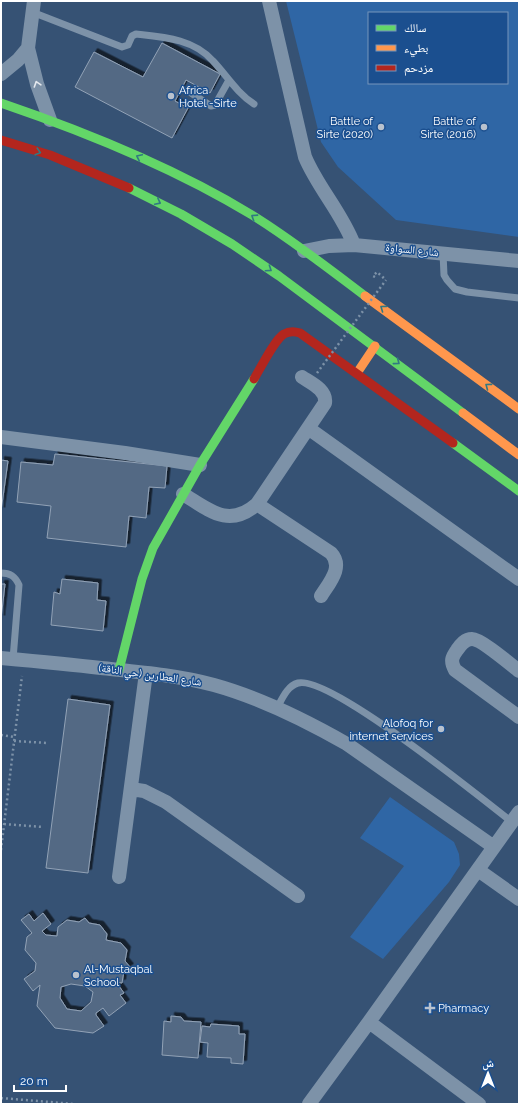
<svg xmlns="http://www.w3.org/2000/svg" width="520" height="1105" viewBox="0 0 520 1105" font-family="Raleway,'Noto Naskh Arabic',sans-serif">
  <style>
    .green { fill: #2f66a5; fill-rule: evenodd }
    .building { fill: #526984; stroke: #92a2b6; fill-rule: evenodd; filter: url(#shadow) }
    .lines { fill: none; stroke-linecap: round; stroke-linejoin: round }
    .path { stroke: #7d92a8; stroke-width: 2.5; stroke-dasharray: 2 3; stroke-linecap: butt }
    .lane { stroke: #7d92a8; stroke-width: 7 }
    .street { stroke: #7d92a8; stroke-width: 14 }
    .fast { stroke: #63d668; stroke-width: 9 }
    .slow { stroke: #ff974d; stroke-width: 9 }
    .jam { stroke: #b3261e; stroke-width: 9 }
    .path-bridge { stroke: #7d92a8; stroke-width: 2.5; stroke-dasharray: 2 3; stroke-linecap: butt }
    .oneway { stroke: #e5e9ee }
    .oneway2 { stroke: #317883 }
    .poi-dot { fill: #b9c2ce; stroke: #1b4f8f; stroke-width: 1.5 }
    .labels { text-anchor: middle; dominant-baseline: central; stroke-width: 3; stroke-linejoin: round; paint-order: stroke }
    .poi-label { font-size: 11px; fill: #fff; stroke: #1b4f8f; text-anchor: start }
    .street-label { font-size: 11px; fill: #fff; stroke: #1b4f8f }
  </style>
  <defs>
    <filter id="shadow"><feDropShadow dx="3.5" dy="-3.5" stdDeviation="0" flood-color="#0009"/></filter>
  </defs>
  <rect width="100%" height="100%" fill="#365274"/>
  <path class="green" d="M286 1H519V237L396 220 338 167 321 142ZM369 13H507V83H369Z
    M390 797 454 842 459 854 460 865 449 882 383 959 350 937 404 866 360 838Z"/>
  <path class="building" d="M162 43 220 74 210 93 186 80 175 101 188 108 172 138 75 87 94 52 143 77Z
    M55 454 167 466 165 488 149 487 146 518 129 516 126 547 47 538 51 506 17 502 21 462 53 465Z
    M1 460 8 461 1 511Z
    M62 579 98 583 97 600 106 601 103 631 51 625 54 592 60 594Z
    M1 584H5L1 619Z
    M68 699 110 705 88 873 46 868Z
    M43 913 51 924 42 931 46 935 57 936 58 927 67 920 79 922 85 918 89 923 100 925 107 934 106 940 121 943 127 950 125 961 130 967 124 971 122 983 116 982 124 993 120 995 126 1003 109 1016 103 1008 96 1013V1015L104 1026 93 1033 55 1028 37 1006 40 985 33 991 24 979 35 971 36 963 25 950 27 937 32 933 21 920 29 914 34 921ZM71 984 85 986 93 992 91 1002 81 1011 67 1009 60 998 61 987Z
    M171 1016 181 1017 184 1021 201 1022 198 1058 162 1055 164 1021 171 1022Z
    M211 1024 239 1026V1034H245L243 1064 231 1063V1058L207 1057 208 1043 200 1042 202 1026 210 1027Z"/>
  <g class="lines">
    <path class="path" d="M375 277 373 276 377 272 386 280
      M1 735 14 737
      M14 741 48 743
      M4 824 43 827
      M1 850 22 676
      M1 1098 74 1104"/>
    <path class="lane" d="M32 12 122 47 128 45 132 36 136 34C164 37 194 39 213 61 227 76 237 93 254 104
      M191 93 211 106 215 105 229 80
      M443 253 444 275 447 280 455 289 467 292 519 298
      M1 573C10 573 15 576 19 585L13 659
      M277 708C282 699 287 686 298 683 330 675 481 798 512 822"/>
    <path class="street" d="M34 1 28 48 37 84 50 120
      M269 1 305 157C318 188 342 213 354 245
      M1 74 18 60 28 48
      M304 251 329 246 354 245 519 261
      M308 428 519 579
      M1 437 125 453 200 465
      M183 494C209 510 229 529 257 504L325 403C327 390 311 383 302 377
      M257 504 331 553C344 567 329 583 321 596
      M1 658C34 661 67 664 101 668 139 672 177 675 214 685 261 698 305 720 347 744L494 847
      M519 671C510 664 481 639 472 639 465 639 461 644 457 650 452 657 450 661 455 670L519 717
      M131 789 144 791 166 802 298 896
      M478 870 519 899
      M119 877 146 673
      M369 1022 479 1104
      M309 1104 369 1022 519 812"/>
    <path class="fast" d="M1 103C86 132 175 168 252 215 291 239 328 268 365 296
      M129 188 181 214 232 244 279 276 463 413
      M453 443 519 491
      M119 670 142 579 153 548 200 465 254 379"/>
    <path class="slow" d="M365 296 519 409
      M357 373 375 346
      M463 413 519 455"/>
    <path class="jam" d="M1 140 50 155 129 188
      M254 379C260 369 275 339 284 334 289 331 294 331 300 333L453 443"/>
    <path class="path-bridge" d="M317 373 386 280"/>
  </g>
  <defs><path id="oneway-chevron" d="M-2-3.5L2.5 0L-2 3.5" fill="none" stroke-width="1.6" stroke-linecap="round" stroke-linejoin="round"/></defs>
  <use class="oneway" href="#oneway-chevron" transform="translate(37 84) rotate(-108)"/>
  <g class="oneway2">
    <use href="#oneway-chevron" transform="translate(38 152) rotate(17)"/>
    <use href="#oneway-chevron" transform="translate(139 157) rotate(-155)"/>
    <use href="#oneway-chevron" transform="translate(158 202) rotate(27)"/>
    <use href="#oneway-chevron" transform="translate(254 217) rotate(-147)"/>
    <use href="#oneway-chevron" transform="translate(269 269) rotate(34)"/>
    <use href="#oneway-chevron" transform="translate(383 308) rotate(-144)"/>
    <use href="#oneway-chevron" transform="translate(397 362) rotate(37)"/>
    <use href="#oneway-chevron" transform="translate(488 386) rotate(-143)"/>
  </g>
  <g class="poi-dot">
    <circle cx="171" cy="96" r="4"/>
    <circle cx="381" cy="127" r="4"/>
    <circle cx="484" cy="127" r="4"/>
    <circle cx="441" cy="729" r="4"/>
    <circle cx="76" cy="975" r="4"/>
    <path d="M428 1002h4v4h4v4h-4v4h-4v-4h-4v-4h4z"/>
  </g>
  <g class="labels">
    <g class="poi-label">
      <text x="179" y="90">Africa<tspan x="179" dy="13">Hotel -Sirte</tspan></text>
      <text x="373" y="121" text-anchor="end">Battle of<tspan x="373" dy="13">Sirte (2020)</tspan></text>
      <text x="476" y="121" text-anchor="end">Battle of<tspan x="476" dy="13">Sirte (2016)</tspan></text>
      <text x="433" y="723" text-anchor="end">Alofoq for<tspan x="433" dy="13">internet services</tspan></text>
      <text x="84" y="969">Al-Mustaqbal<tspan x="84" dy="13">School</tspan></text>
      <text x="438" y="1008">Pharmacy</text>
    </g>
    <g class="street-label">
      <text transform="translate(412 250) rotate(6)">شارع السواوة</text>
      <text transform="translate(150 675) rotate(8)">شارع العطارين (حي الناقة)</text>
    </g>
  </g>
  <rect width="520" height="1105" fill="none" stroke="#ffffff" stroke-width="4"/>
  <rect x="368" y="12" width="140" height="72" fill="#1b4f8f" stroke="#7695bc"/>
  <rect x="376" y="25" width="20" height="6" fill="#63d668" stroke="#7695bc"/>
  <text x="404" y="32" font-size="12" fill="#ffffff">سالك</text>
  <rect x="376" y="45" width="20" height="6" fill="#ff974d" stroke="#7695bc"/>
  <text x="404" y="52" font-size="12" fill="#ffffff">بطيء</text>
  <rect x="376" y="65" width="20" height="6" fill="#b3261e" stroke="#7695bc"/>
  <text x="404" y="72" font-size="12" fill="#ffffff">مزدحم</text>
  <g transform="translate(488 1073)" stroke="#1b4f8f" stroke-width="3" paint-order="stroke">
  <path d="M0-3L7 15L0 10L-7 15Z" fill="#ffffff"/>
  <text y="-6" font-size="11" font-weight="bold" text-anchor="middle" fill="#ffffff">ش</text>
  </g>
  <path d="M14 1085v6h52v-6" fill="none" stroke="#ffffff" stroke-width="2"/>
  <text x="20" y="1085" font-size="12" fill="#ffffff" stroke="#1b4f8f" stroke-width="3" paint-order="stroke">20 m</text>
</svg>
